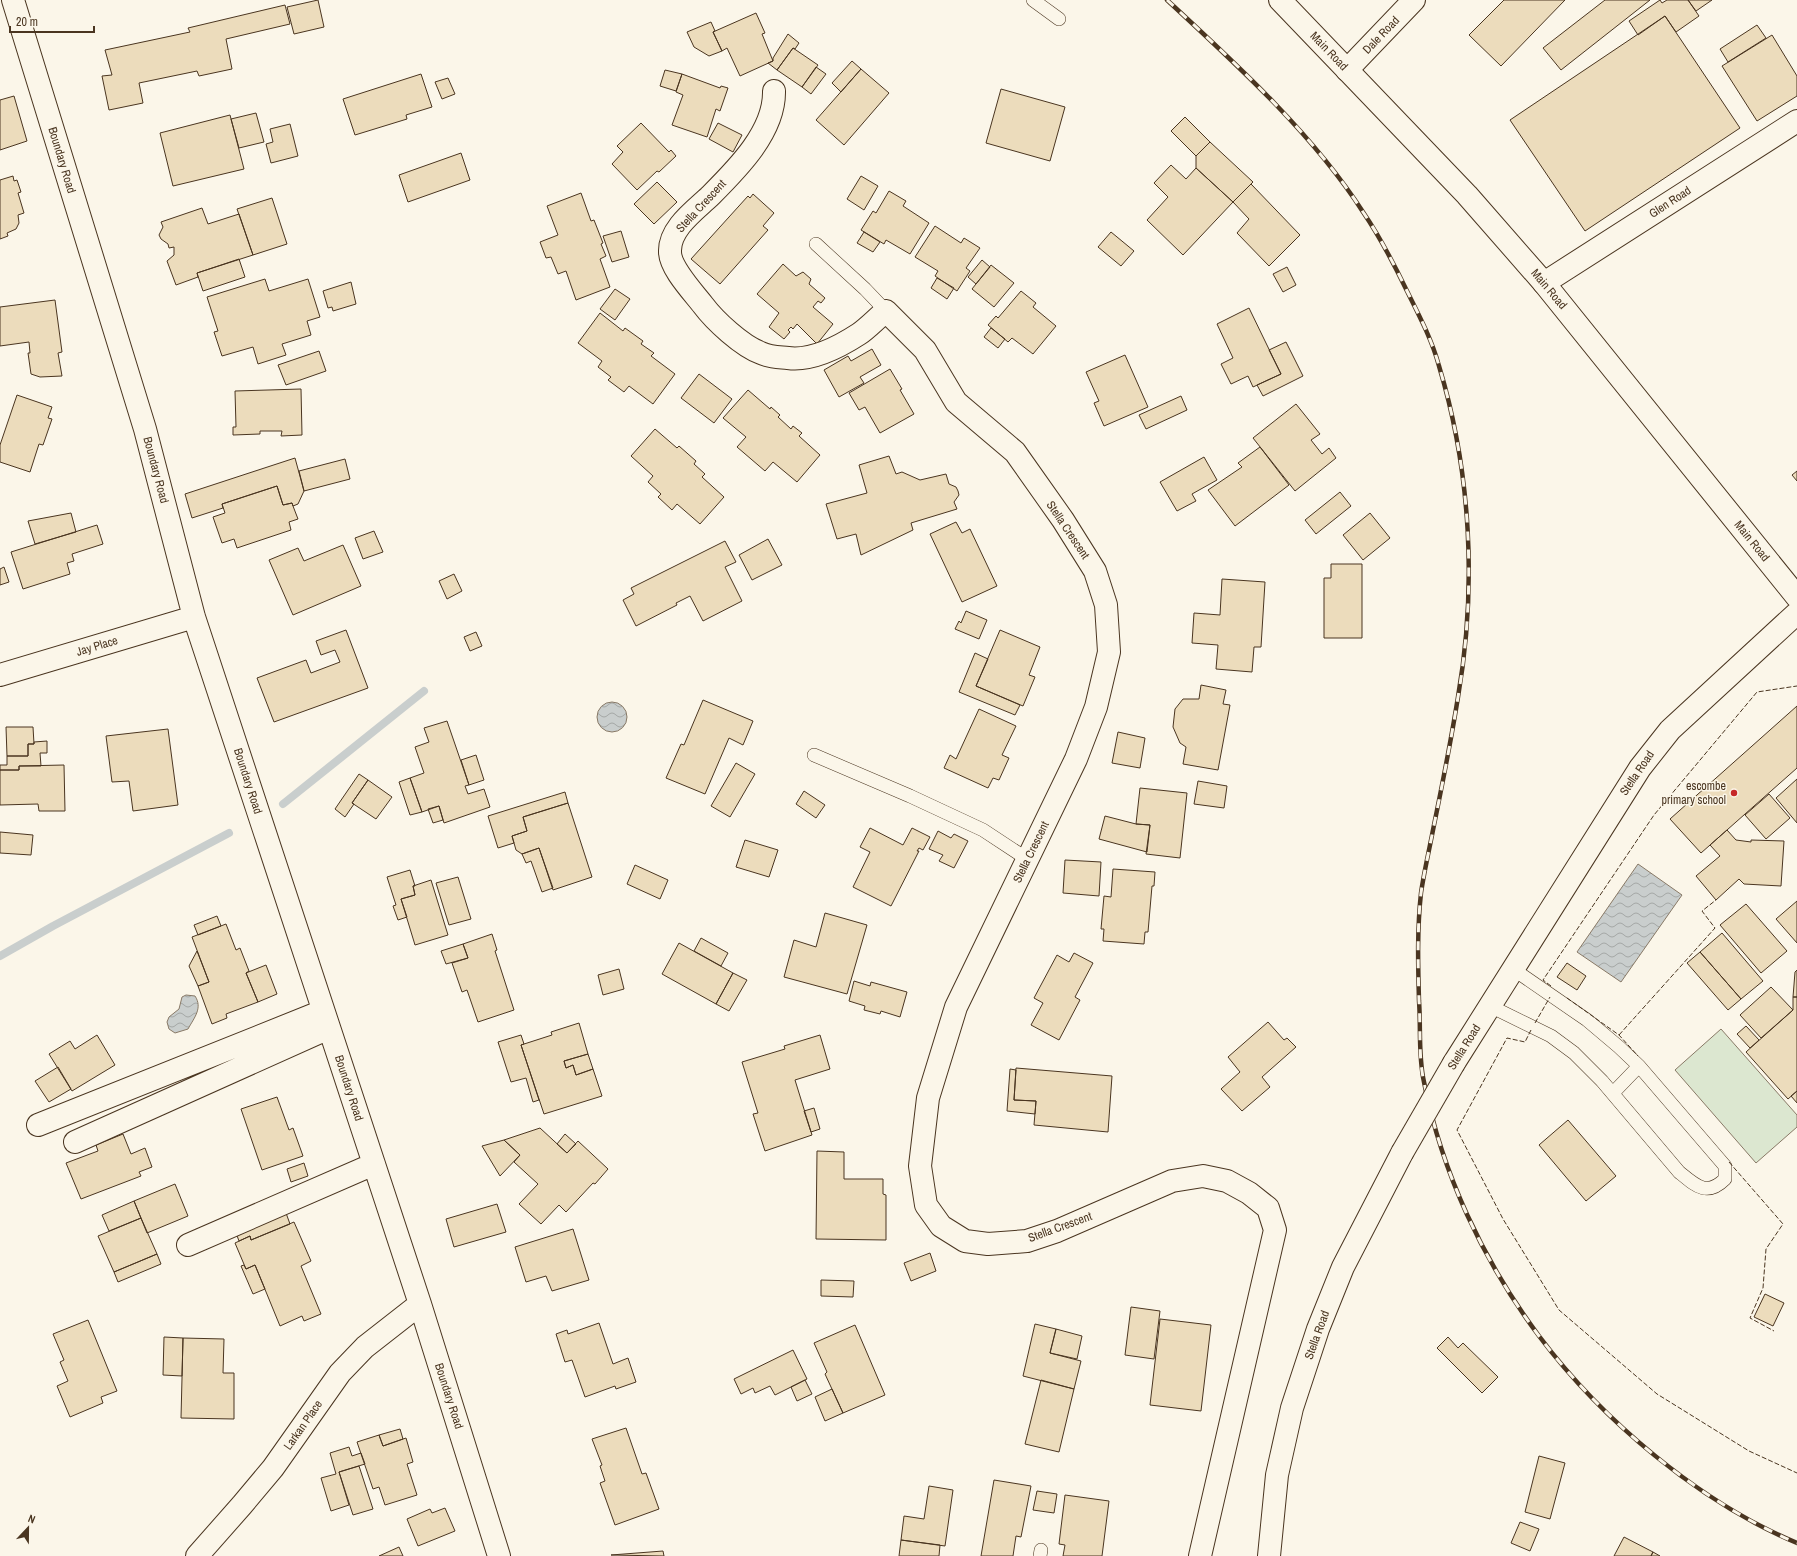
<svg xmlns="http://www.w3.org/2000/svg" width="1797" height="1556" viewBox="0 0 1797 1556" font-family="'Archivo Narrow',sans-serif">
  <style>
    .pitch { fill: #dce7d0; stroke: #887966 }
    .water { fill: url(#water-waves); stroke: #887966 }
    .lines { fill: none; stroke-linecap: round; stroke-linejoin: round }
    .stream { stroke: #c9cecd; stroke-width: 8 }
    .building { fill: #ecdcbc; stroke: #4a3520 }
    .service-casing { stroke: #4a3520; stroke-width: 14 }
    .minor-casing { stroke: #4a3520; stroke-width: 24 }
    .secondary-casing { stroke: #4a3520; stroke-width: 24 }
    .service { stroke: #fbf6e9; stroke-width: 13 }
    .minor { stroke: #fbf6e9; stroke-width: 22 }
    .secondary { stroke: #fbf6e9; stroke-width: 22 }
    .rail-casing { stroke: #4a3520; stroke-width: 4.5 }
    .rail { stroke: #fbf6e9; stroke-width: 3; stroke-dasharray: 9; stroke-linecap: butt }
    .secondary-bridge-casing { stroke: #4a3520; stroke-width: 24; stroke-linecap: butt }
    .secondary-bridge { stroke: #fbf6e9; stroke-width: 22 }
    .fence { stroke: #4a3520; stroke-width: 1; stroke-dasharray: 5 2; stroke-linecap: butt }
    .poi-dot { fill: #c62828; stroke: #fbf6e9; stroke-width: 1.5 }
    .labels { text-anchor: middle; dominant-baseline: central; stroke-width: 3; stroke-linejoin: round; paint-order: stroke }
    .street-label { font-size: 12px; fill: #4a3520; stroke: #fbf6e9 }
    .poi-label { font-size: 12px; fill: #4a3520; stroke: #fbf6e9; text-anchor: end }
  </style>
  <defs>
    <pattern id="water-waves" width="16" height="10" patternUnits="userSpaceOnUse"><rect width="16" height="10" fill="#c9cecd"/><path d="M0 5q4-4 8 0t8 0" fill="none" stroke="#a5a8a6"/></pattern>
  </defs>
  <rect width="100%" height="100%" fill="#fbf6e9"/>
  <path class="pitch" d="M1721 1029 1797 1115V1127L1756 1163 1675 1070Z"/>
  <path class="water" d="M597 717a15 15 0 1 1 30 0a15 15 0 1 1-30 0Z
    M1638 864 1682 895 1621 982 1577 952Z
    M186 995 195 996C203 1008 194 1018 188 1029L175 1033 169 1029 167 1022 169 1017 179 1009 182 997Z"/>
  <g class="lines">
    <path class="stream" d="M283 804 424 691
      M0 956 53 926 229 833"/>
  </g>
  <path class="building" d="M318 0 324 27 294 34 287 7Z
    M1504 0H1565L1501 66 1469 35Z
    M1605 0H1650L1561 70 1543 48Z
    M1660 0 1662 3 1667 0H1688L1699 16 1676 32 1665 16 1638 35 1629 21Z
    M1688 0H1712L1696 11Z
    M285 5 290 24 226 39 232 69 199 76 197 71 139 83 143 103 109 110 102 76 112 75 105 50 190 32 188 28Z
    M756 13 765 33 762 34 773 61 740 76 727 48 722 51 713 32Z
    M1665 16 1740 128 1585 231 1510 120Z
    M711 22 715 31 713 32 722 51 709 56 694 47 687 32Z
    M1757 25 1766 38 1728 62 1720 49Z
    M788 34 799 43 795 49 793 48 777 70 768 63 773 61V58Z
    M1772 35 1797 76V96L1757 121 1722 66Z
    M793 48 818 65 802 87 777 70Z
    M852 61 861 69 841 92 832 83Z
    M816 67 826 74 811 94 802 87Z
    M861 69 889 93 844 145 816 120Z
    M665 70 682 74 676 91 660 86Z
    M421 74 432 107 406 115 407 119 355 135 343 99Z
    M682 74 720 88 721 86 728 88 720 111 716 109 707 137 672 125 683 95 676 92Z
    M448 78 455 94 442 99 435 82Z
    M1001 89 1065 107 1050 161 986 143Z
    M14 96 27 141 0 150V100Z
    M256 113 264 142 239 148 231 119Z
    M230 115 244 169 173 186 160 133Z
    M1185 117 1210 142 1196 156 1171 131Z
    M641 123 669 152 671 150 676 156 659 172 657 171 637 190 612 164 623 152 617 146Z
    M718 123 742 135 733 152 709 139Z
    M290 124 298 156 271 163 266 144 273 142 270 129Z
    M1210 142 1253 182 1233 202 1196 168V156Z
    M461 153 470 180 408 202 399 175Z
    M1171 165 1186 179 1196 168 1233 202 1183 255 1147 220 1168 197 1154 183Z
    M13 176 14 181 17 180 21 192 18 193 24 213 18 215 19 223 16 229 7 233 8 236 0 239V180Z
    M861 176 878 186 864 210 847 199Z
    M657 182 677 202 654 224 634 204Z
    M1251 184 1300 235 1269 266 1237 233 1249 219 1233 202Z
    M889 191 906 201 903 206 929 223 910 254 886 240 884 244 861 230 873 211 876 213Z
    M581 193 591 221 594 220 603 243 601 244 606 256 600 259 610 287 576 300 566 271 558 274 551 257 546 258 540 242 558 235 547 206Z
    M753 194 774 213 763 226 768 230 720 284 691 259 748 196 750 198Z
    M272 198 287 244 253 255 237 209Z
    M202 208 208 224 239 214 253 255 197 273 198 277 176 285 167 261 174 255V247L169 248 168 244 161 239 159 235 163 227 161 222Z
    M935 226 961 243 964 238 980 248 966 268 970 271 957 291 935 276 938 271 915 257Z
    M621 231 629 257 612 262 603 236Z
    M864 232 880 242 873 252 857 243Z
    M1111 232 1134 251 1121 266 1098 247Z
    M239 259 245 277 203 291 197 273Z
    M982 260 990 267 976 284 968 277Z
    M783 264 796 276 803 272 811 279 809 284 825 298 821 303 818 301 813 307 833 324 817 344 797 324 793 329 791 327 788 330 790 332 784 339 769 327 779 313 757 294Z
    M991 265 1014 283 994 307 972 289Z
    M1287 267 1296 285 1283 292 1273 274Z
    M937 278 954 288 947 299 931 288Z
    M265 279 269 291 308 279 320 317 307 321 311 335 282 344 286 355 258 364 253 347 222 356 214 332 218 331 207 297Z
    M351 282 356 304 333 311 332 307 328 308 323 291Z
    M615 289 630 299 615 320 600 309Z
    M1021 291 1036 303 1033 307 1056 326 1033 354 1012 338 1008 342 988 325 996 316 998 318Z
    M55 300 62 352 58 353 62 376 40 377 31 374 28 353H30L29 342 0 346V307Z
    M1249 308 1281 374 1253 387 1248 376 1231 384 1221 364 1233 358 1217 324Z
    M600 313 623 331 625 328 643 341 641 344 654 353 651 356 675 374 653 404 629 386 624 392 608 380 611 377 598 367 602 361 578 343Z
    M991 328 1005 339 998 348 984 337Z
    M1286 342 1303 376 1263 396 1257 385 1281 374 1269 350Z
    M872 349 881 365 860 377 864 383 839 397 824 370 848 356 851 361Z
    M319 351 326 371 286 385 278 365Z
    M1125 355 1148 407 1104 426 1094 403 1099 401 1086 372Z
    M890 369 902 389 900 390 914 414 880 433 865 407 859 410 849 393Z
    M699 374 732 399 714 423 681 398Z
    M301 389 302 435 281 436 282 431H260V434L233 435V427H236L235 391Z
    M748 390 770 409 771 407 780 415 778 417 791 429 793 426 802 433 799 436 820 455 797 482 773 462 765 471 737 447 746 437 723 418Z
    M17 395 52 407 48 418 52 419 43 445 39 444 30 472 0 462V445Z
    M1181 396 1187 410 1146 429 1139 415Z
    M1296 404 1320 434 1311 440 1322 454 1329 448 1336 458 1295 491 1253 438Z
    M655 429 677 448 679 446 696 461 694 464 705 474 702 477 724 497 700 524 677 504 672 510 658 497 661 494 648 482 653 476 631 456Z
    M1260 447 1289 485 1235 526 1208 490 1242 467 1238 463Z
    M889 456 896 474 902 472 920 480 946 474 949 484 956 487 958 491 959 495 954 502 957 509 911 523 913 530 861 555 856 534 837 539 826 504 867 493 859 465Z
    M1204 457 1217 480 1192 494 1196 501 1177 511 1160 482Z
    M295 458 304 491 298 504 293 506 292 503 283 505 277 486 222 504 223 508 192 518 185 494Z
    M345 459 350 479 304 491 299 471Z
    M1797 471V481L1792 475Z
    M277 486 283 505 292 503 293 506 298 519 289 522 291 530 237 548 234 539 222 543 213 517 225 513 222 504Z
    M1340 492 1351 506 1316 534 1305 520Z
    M71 513 76 532 35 544 28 521Z
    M1370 513 1390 538 1363 560 1343 535Z
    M956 522 962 533 970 529 997 586 962 602 930 534Z
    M97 525 103 544 72 554 74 561 67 563 70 574 23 589 11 552Z
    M374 531 383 552 363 559 355 538Z
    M768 539 782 565 752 580 739 555Z
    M725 541 736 562 725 567 742 601 703 621 690 596 676 603 677 605 636 626 623 600 634 594 631 588Z
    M343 545 361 586 293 615 269 560 298 548 304 561Z
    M1331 564H1362V638H1324V578H1331Z
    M4 567 9 582 0 585V569Z
    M454 574 462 591 447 599 439 581Z
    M1222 579 1265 582 1261 647H1254L1252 672 1216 669 1218 645 1192 643 1194 613 1220 615Z
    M966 611 987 620 979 639 955 629 959 621 961 623Z
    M346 630 368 688 274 722 257 678 306 660 311 673 340 662 335 650 321 655 316 641Z
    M1000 630 1040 647 1029 675 1035 677 1023 706 976 686Z
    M476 632 482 646 470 651 464 637Z
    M975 653 988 659 976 686 1020 705 1015 715 959 692Z
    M1201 685 1226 690 1223 704 1230 705 1218 770 1183 764 1186 747 1180 743 1173 727 1175 709 1183 699H1199Z
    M703 700 753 721 743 745 729 738 705 794 666 778 681 744 684 745Z
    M1797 706V768L1701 853 1670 819Z
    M979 709 1016 726 1002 755 1009 758 999 780 993 778 988 788 944 768 950 755 956 759Z
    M447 721 469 785 465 786 468 794 484 789 490 807 444 823 439 806 422 812 410 778 424 773 415 747 429 742 424 728Z
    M6 727H33L34 744H28V756H7Z
    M168 729 178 805 133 811 129 781 112 782 106 736Z
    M1118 732 1145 738 1140 768 1112 763Z
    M47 741V753H40L41 766H19V770H0V765H7V756H28V744H34V742Z
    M476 755 484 780 469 785 461 760Z
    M736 763 755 774 730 817 711 806Z
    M64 765 65 811H39L38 804 0 805V770H19V766Z
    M359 774 368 780 352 803 354 804 345 817 335 809Z
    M410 778 422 812 410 815 399 782Z
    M1797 779V823L1776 798Z
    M368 780 392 797 376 819 352 803Z
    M1198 781 1227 786 1224 808 1194 804Z
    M1140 788 1187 793 1180 858 1146 854 1150 825 1136 824Z
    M804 791 825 805 816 818 796 804Z
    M565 792 568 803 523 817 527 831 512 836 514 843 498 848 488 816Z
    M1769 794 1790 818 1766 839 1745 815Z
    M568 803 592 877 553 890 539 848 522 854 516 850 512 836 527 831 523 817Z
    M439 806 443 820 433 823 428 809Z
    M1105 816 1136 824 1150 825 1147 852 1099 839Z
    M870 828 903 845 912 828 930 837 923 850 919 848 917 851H919L891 906 853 887 870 852 860 847Z
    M1727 830 1736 840 1751 842V840L1784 841 1781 886 1744 884 1739 879 1716 900 1696 876 1720 856 1710 845Z
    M938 831 951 838 954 834 968 841 954 868 939 861 943 855 929 849Z
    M0 832 33 835 31 855 0 853Z
    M745 840 778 850 769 877 736 867Z
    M539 848 553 888 542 892 531 861 526 863 522 854Z
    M1065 860 1101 862 1099 896 1063 893Z
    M635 865 668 880 660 899 627 884Z
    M1113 869 1155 872 1154 886H1152L1148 932H1145L1144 944 1103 941 1104 929H1101L1104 896 1111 897Z
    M410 870 415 886H413L415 895 401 899 407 917 398 920 393 906 396 905 387 877Z
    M458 877 471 919 449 925 436 883Z
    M431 880 448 935 415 945 401 899 415 895 413 886Z
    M1797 901V943L1776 919Z
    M1746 904 1787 951 1761 973 1720 925Z
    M825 913 867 925 847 994 784 977 794 940 816 947Z
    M217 916 221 926 198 935 194 925Z
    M226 924 236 950 240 948 249 971 246 973 258 1002 226 1014 227 1018 212 1024 198 986 209 982 192 937Z
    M1722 933 1763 981 1741 999 1700 952Z
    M492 934 497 950 495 951 514 1010 478 1022 467 990 462 992 452 963 468 958 463 944Z
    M701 938 728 953 721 966 694 951Z
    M679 943 733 973 716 1004 662 974Z
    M463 944 468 958 446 964 441 951Z
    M197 951 209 982 198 986 189 966Z
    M1700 952 1741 999 1728 1010 1687 963Z
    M1074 953 1093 963 1075 997 1080 1000 1059 1040 1031 1025 1043 1003 1034 998 1057 955 1069 962Z
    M1567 963 1586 976 1577 990 1557 977Z
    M266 965 277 994 258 1002 246 973Z
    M619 969 624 989 603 995 598 975Z
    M1797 970V997H1793L1795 972Z
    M733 973 747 980 729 1011 716 1004Z
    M854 981 870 986 871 982 907 992 900 1017 881 1011 880 1014 864 1010 865 1006 849 1001Z
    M1771 987 1793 1010 1761 1038 1740 1015Z
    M1793 997H1797V1091L1788 1099 1746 1052 1793 1010Z
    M1268 1022 1284 1040 1287 1038 1296 1047 1262 1077 1270 1087 1242 1111 1221 1089 1240 1072 1228 1057Z
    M579 1023 588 1054 564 1061 566 1068 573 1065 576 1075 593 1069 602 1096 544 1114 521 1045 552 1035 551 1032Z
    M1746 1026 1759 1040 1750 1048 1737 1034Z
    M97 1035 115 1065 72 1091 49 1054 70 1041 75 1049Z
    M521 1035 524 1044 521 1045 539 1100 533 1102 526 1078 511 1082 498 1042Z
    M820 1035 830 1069 795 1080 812 1135 765 1151 753 1114 758 1113 742 1062 785 1049 784 1046Z
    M588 1054 593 1069 576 1075 573 1065 566 1068 564 1061Z
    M58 1067 71 1089 49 1102 35 1081Z
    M1016 1068 1112 1076 1108 1132 1034 1125 1036 1101 1014 1100Z
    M1010 1069 1016 1070 1014 1100 1036 1101 1035 1114 1007 1111Z
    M1797 1091V1103L1791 1096Z
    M277 1097 289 1130 293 1128 303 1156 262 1170 241 1109Z
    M814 1108 820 1129 811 1132 804 1111Z
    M1568 1120 1616 1176 1586 1201 1539 1145Z
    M540 1128 567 1153 578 1141 608 1169 595 1184 593 1183 566 1212 559 1205 541 1224 519 1204 538 1184 514 1162 520 1155 504 1140Z
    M123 1134 131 1154 145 1148 152 1167 139 1172 141 1176 81 1199 66 1163 98 1151 96 1145Z
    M565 1134 576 1144 567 1153 557 1144Z
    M504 1140 520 1155 500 1176 482 1146Z
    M817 1151 844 1152V1179H883V1194L886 1195V1240L816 1239Z
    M304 1163 308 1176 291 1182 287 1169Z
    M175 1184 188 1216 147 1233 134 1201Z
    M134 1201 141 1218 109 1231 102 1215Z
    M497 1204 506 1232 454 1247 446 1219Z
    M286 1213 290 1224 251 1240 250 1236 239 1241 236 1233Z
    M141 1218 157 1254 114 1272 98 1236Z
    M294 1222 311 1261 301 1266 321 1314 304 1321 302 1316 280 1326 255 1265 246 1269 235 1243 250 1236 251 1240Z
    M573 1229 589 1280 552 1291 546 1276 526 1282 515 1247Z
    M930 1253 936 1271 911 1281 904 1263Z
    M157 1254 161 1264 118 1282 114 1272Z
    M244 1265 246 1269 255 1265 265 1289 253 1294 241 1266Z
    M821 1280 854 1281 853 1297 821 1296Z
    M1765 1294 1784 1303 1773 1326 1754 1317Z
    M1131 1307 1160 1311 1154 1359 1125 1355Z
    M1160 1319 1211 1325 1201 1411 1150 1405Z
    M88 1320 117 1391 101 1397 103 1403 70 1417 57 1386 68 1381 60 1362 64 1360 53 1334Z
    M599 1323 613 1364 628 1358 636 1382 616 1389 615 1386 585 1397 572 1360 565 1362 556 1334 567 1330 568 1334Z
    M1035 1324 1056 1329 1050 1353 1081 1361 1074 1389 1023 1376Z
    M855 1325 885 1395 843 1413 825 1374 827 1372 814 1343Z
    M1056 1329 1082 1336 1077 1359 1050 1353Z
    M164 1337 183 1338 182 1376 163 1375Z
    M1448 1337 1458 1348 1463 1343 1498 1377 1482 1393 1437 1348Z
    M183 1338 224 1339 223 1373H234V1419L181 1418Z
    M793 1350 807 1379 775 1395 770 1386 755 1393 753 1388 741 1394 734 1379Z
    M805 1380 812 1394 797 1401 791 1387Z
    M1041 1380 1074 1389 1059 1452 1025 1444Z
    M832 1389 843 1413 825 1421 815 1397Z
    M626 1428 642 1474 646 1473 659 1509 615 1525 600 1483 605 1481 600 1466 602 1465 592 1439Z
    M400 1429 403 1439 383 1446 379 1435Z
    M379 1435 383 1446 406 1438 413 1462 407 1464 417 1495 385 1505 379 1487 373 1489 357 1442Z
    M349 1447 352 1456 361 1453 365 1464 339 1472 349 1505 331 1511 321 1478 336 1474 330 1453Z
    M1539 1456 1565 1463 1550 1519 1525 1512Z
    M359 1466 373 1509 353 1515 339 1472Z
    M994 1480 1031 1486 1021 1537 1016 1536 1013 1556H981Z
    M929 1486 953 1490 945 1546 901 1540 904 1516 924 1519Z
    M1037 1491 1057 1494 1054 1513 1033 1510Z
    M1065 1495 1109 1501 1102 1556H1063L1065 1545 1059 1544Z
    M445 1508 455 1531 418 1546 407 1519 430 1509 432 1513Z
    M1520 1522 1539 1529 1530 1551 1511 1543Z
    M1624 1537 1653 1552 1651 1556H1614Z
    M901 1540 940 1545 939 1556H899Z
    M399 1547 403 1556H379Z
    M663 1551 664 1556 611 1555Z
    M1653 1552 1660 1556H1651Z"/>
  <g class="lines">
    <defs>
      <path id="service" d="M1033 0 1059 19
        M816 244 865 289 886 311
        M814 755 910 796 983 830 1027 859
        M1490 1006 1551 1036 1574 1053 1602 1081 1679 1172C1696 1186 1707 1197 1725 1179V1166L1639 1066 1619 1047 1587 1020 1513 969
        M1613 1093 1639 1066
        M1040 1556 1041 1550"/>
      <path id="minor" d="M13 0 145 429 194 617 420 1304 499 1556
        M1347 70 1414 0
        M774 91C775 132 736 170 709 197 694 211 669 229 670 252 670 268 693 292 703 305 715 321 742 346 761 353 769 357 779 357 788 358 811 361 839 347 859 334 868 328 877 318 886 311L925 350 956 402 1015 452 1063 520 1095 571 1106 605 1109 652 1096 707 1076 759 956 1007 928 1098 920 1166 926 1205 941 1226 965 1241 988 1244 1027 1241 1057 1231 1172 1181 1203 1176 1227 1181 1249 1193 1268 1208 1275 1230 1200 1556
        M1544 283 1797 121
        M0 675 194 617
        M38 1125 323 1011
        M75 1142 329 1028
        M188 1245 374 1164
        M197 1556 242 1505 273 1468 340 1373 365 1347 420 1304"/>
      <path id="secondary" d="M1280 0 1467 195 1544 283 1797 597
        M1454 1063 1640 768 1670 730 1797 613
        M1269 1556 1277 1475 1292 1408 1318 1329 1343 1267 1402 1153"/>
    </defs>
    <use href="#service" class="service-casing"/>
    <use href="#minor" class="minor-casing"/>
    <use href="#secondary" class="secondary-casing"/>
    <use href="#service" class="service"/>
    <use href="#minor" class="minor"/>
    <use href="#secondary" class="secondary"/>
    <defs>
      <path id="rail" d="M1167 0C1235 63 1313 134 1363 212 1380 237 1394 264 1407 291 1419 315 1432 340 1439 366 1471 472 1477 587 1458 697 1451 741 1442 786 1433 830 1429 851 1424 872 1421 893 1417 929 1418 965 1419 1001 1421 1027 1418 1056 1424 1082 1442 1173 1483 1261 1539 1336 1602 1420 1699 1502 1797 1543"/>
    </defs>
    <use href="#rail" class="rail-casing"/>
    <use href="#rail" class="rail"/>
    <defs>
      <path id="secondary-bridge" d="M1402 1153 1454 1063"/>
    </defs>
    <use href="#secondary-bridge" class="secondary-bridge-casing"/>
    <use href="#secondary-bridge" class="secondary-bridge"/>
    <path class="fence" d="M1551 986 1543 980 1654 815 1757 692 1797 686
      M1567 998 1619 1035 1638 1056
      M1535 1023 1550 997
      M1531 1030 1525 1042 1507 1038 1457 1130 1503 1219 1559 1310 1657 1394 1749 1451 1797 1473
      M1619 1035 1715 928 1702 911 1716 900
      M1729 1162 1783 1224 1766 1249 1763 1288 1750 1318 1774 1331"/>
  </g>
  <circle class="poi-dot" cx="1734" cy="793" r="4"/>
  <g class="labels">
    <g class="street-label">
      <text transform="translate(1381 35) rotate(-46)">Dale Road</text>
      <text transform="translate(1329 51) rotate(46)">Main Road</text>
      <text transform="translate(62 160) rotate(73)">Boundary Road</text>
      <text transform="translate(1670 202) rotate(-33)">Glen Road</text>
      <text transform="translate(701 206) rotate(-47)">Stella Crescent</text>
      <text transform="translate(1549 289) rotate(50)">Main Road</text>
      <text transform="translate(156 470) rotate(75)">Boundary Road</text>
      <text transform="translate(1068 530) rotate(56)">Stella Crescent</text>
      <text transform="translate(1752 541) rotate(51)">Main Road</text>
      <text transform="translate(97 646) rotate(-17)">Jay Place</text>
      <text transform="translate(1637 773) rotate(-56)">Stella Road</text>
      <text transform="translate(248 781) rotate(72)">Boundary Road</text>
      <text transform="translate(1031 852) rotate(-64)">Stella Crescent</text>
      <text transform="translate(1464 1047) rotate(-58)">Stella Road</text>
      <text transform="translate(349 1088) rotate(72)">Boundary Road</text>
      <text transform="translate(1060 1227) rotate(-20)">Stella Crescent</text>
      <text transform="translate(1317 1335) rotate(-70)">Stella Road</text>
      <text transform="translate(449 1396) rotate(72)">Boundary Road</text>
      <text transform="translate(303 1425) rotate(-55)">Larkan Place</text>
    </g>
    <g class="poi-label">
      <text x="1726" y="786">escombe<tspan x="1726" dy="14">primary school</tspan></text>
    </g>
  </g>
  <g transform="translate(28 1528) rotate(22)" stroke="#fbf6e9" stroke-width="3" paint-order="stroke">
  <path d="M0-3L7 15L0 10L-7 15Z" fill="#4a3520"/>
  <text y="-6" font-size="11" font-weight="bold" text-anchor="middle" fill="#4a3520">N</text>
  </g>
  <path d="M10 26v6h84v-6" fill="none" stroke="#4a3520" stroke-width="2"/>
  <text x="16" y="26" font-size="12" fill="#4a3520" stroke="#fbf6e9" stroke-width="3" paint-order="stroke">20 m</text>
</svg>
